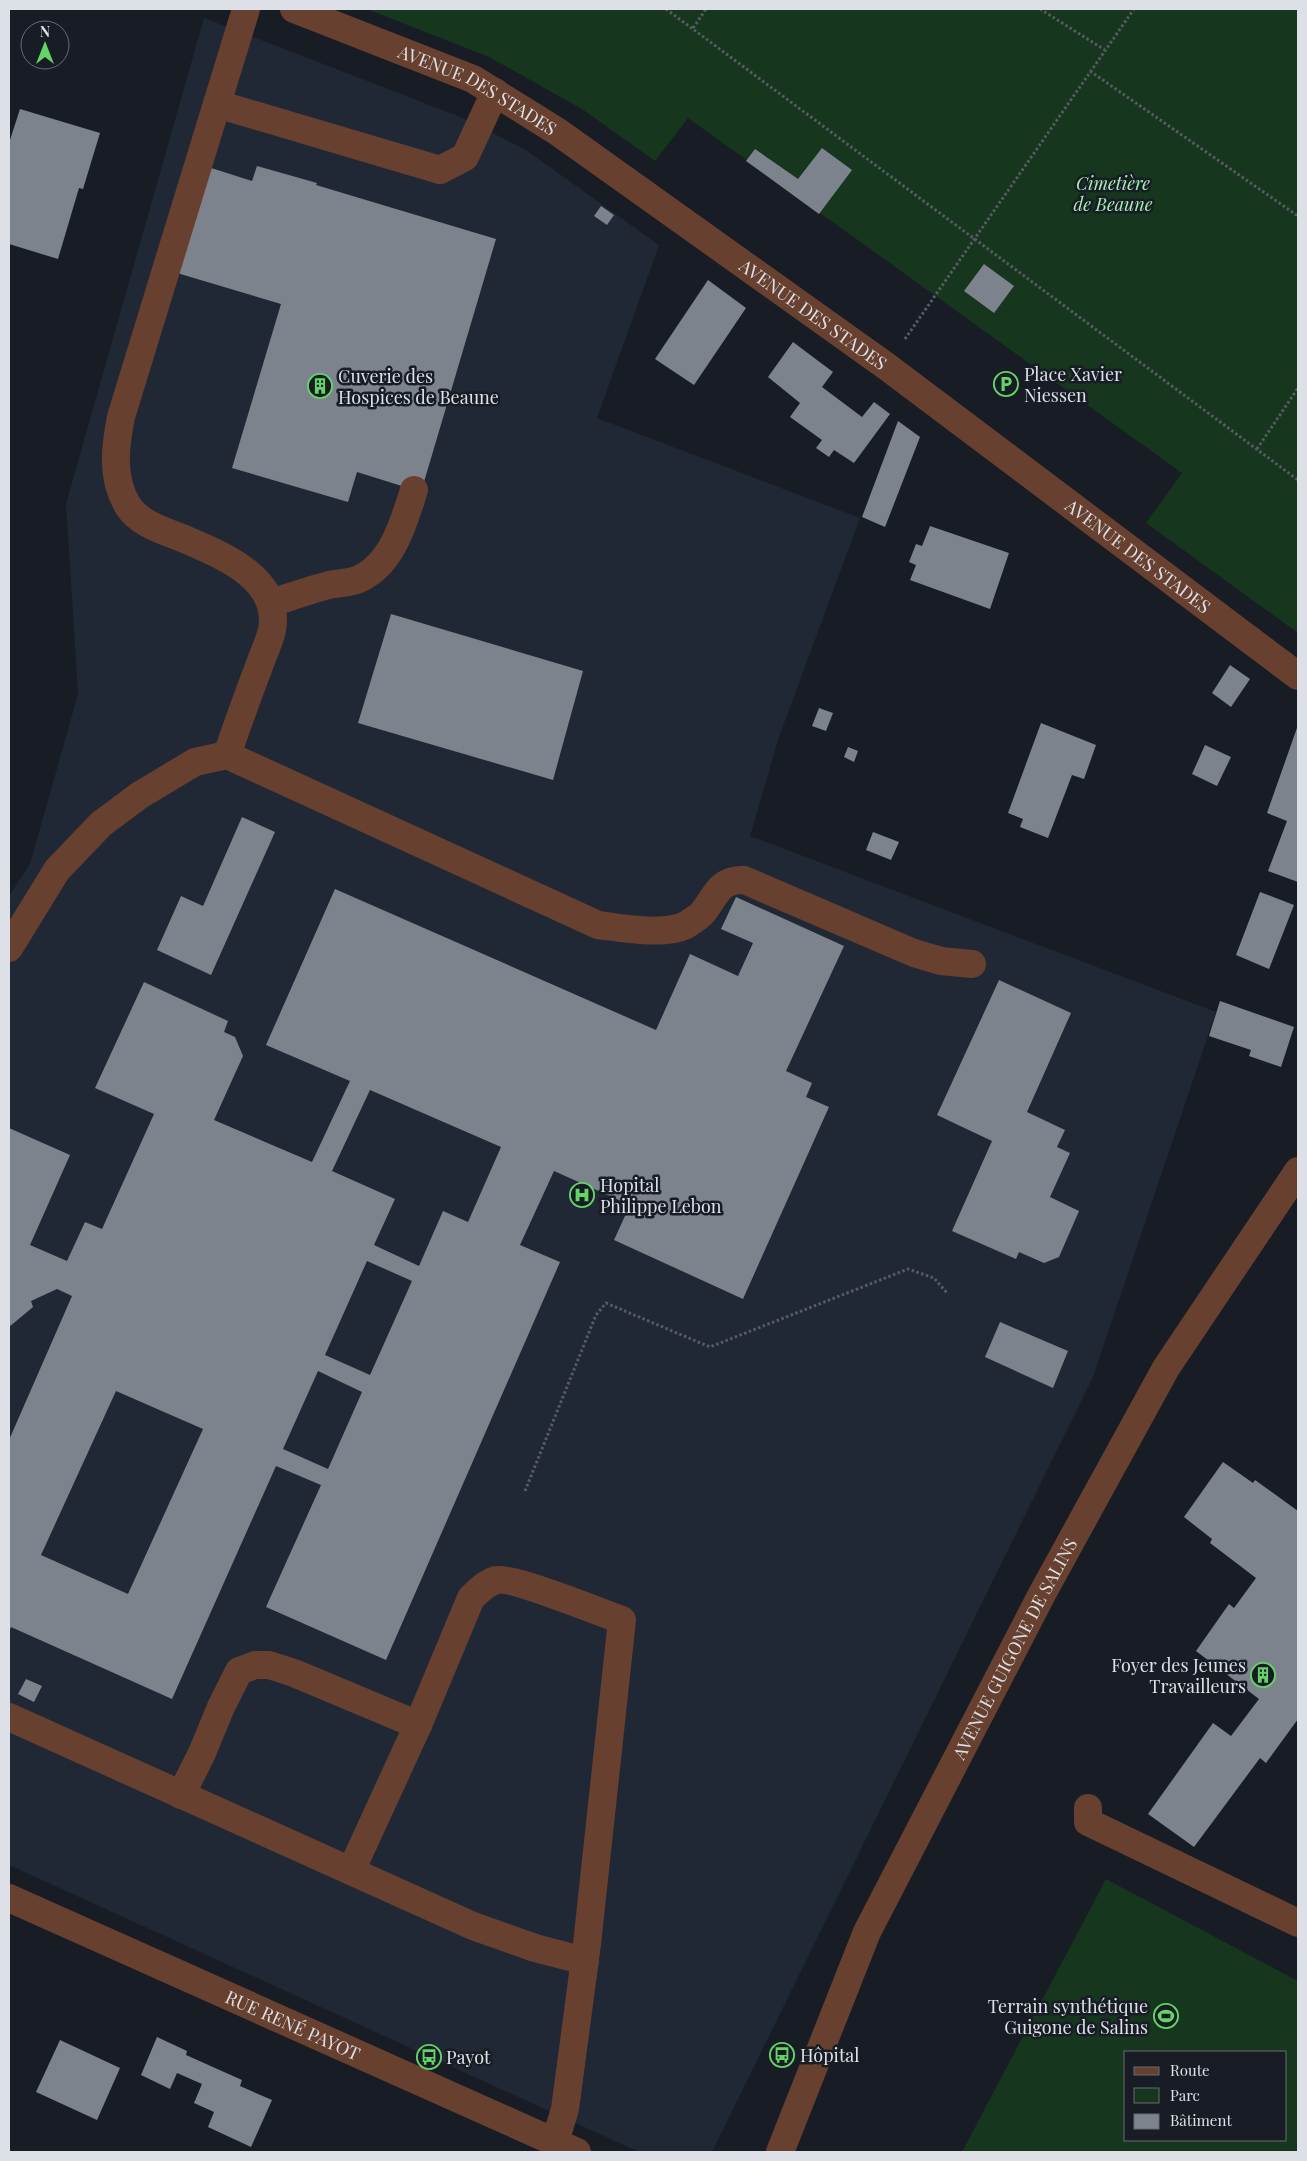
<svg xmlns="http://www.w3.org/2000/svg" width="1307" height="2161" viewBox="0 0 1307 2161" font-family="'Playfair Display',serif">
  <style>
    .built { fill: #202835 }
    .green { fill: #16361e; fill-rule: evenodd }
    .building { fill: #7d838d; fill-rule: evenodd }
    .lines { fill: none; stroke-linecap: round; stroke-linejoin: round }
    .path { stroke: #575b63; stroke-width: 3; stroke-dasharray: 2.5 2.5; stroke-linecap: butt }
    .minor { stroke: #67402f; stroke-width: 28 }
    .labels { text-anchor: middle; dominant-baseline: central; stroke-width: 5; stroke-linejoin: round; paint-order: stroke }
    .street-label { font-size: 18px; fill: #dde1e7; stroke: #181d25 }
    .park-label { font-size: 18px; font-style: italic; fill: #a6edb5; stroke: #181d25 }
    .poi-label { font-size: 18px; fill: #dde1e7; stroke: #181d25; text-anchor: start }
  </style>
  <rect width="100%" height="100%" fill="#181d25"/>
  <path class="built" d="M204 18 463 118 526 150 659 245 597 418 860 518 779 737 750 836 1216 1012 1093 1377 712 2152H639L9 1865V896L30 864 78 694 66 504Z"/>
  <path class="green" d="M367 9H1298V633L1146 523 1182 473 688 118 655 161 582 109 489 57Z
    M1106 1879 1298 1981V2152H962ZM1126 2052H1286V2140H1126Z"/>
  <path class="building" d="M20 109 100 133 83 189 79 188 58 259 9 244V143Z
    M822 148 852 170 819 214 746 161 755 149 798 179Z
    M257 166 317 183 316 185 496 239 421 492 357 472 348 502 232 468 281 304 177 273 208 167 252 181Z
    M601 206 614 215 607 225 594 216Z
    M984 264 1014 286 994 313 964 291Z
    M708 280 746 308 694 385 655 359Z
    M793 342 833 372 822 387 862 417 874 402 890 414 854 463 834 450 829 457 816 448 822 440 790 417 800 403 768 377Z
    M898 421 920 437 885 527 862 517Z
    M930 526 1009 553 990 609 910 580 916 565 909 562 916 544 922 546Z
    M391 614 583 671 553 780 358 723Z
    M1230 665 1250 679 1231 707 1212 693Z
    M819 708 833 713 826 731 812 726Z
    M1041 723 1096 745 1084 779 1072 775 1048 838 1020 827 1023 819 1008 813Z
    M1298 725V882L1268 871 1287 821 1267 813Z
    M1205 745 1231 757 1217 786 1192 774Z
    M848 747 858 751 854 762 844 757Z
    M242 817 275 832 211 975 157 950 181 896 203 906Z
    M873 832 899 842 891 860 866 850Z
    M335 889 656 1030 690 954 738 976 753 943 721 929 736 897 844 946 786 1071 812 1083 806 1097 829 1107 743 1299 614 1240 630 1205 554 1171 520 1245 560 1262 386 1660 266 1607 321 1485 276 1466 172 1699 11 1627 9 1632V1440L72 1296 57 1289 31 1301 33 1307 9 1327V1128L70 1155 30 1245 67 1261 85 1222 102 1229 154 1114 95 1088 144 982 228 1021 224 1032 235 1037 243 1056 214 1120 312 1162 350 1081 266 1045ZM370 1090 501 1147 468 1222 443 1211 419 1266 374 1245 395 1199 332 1171ZM367 1261 412 1281 370 1375 325 1355ZM318 1371 362 1392 328 1469 283 1449ZM116 1391 203 1429 128 1594 41 1555Z
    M1260 892 1294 905 1269 969 1236 955Z
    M999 980 1071 1013 1027 1112 1065 1130 1057 1147 1070 1153 1050 1197 1079 1211 1059 1257 1044 1263 1019 1252 1016 1259 952 1231 992 1141 937 1115Z
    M1220 1001 1294 1027 1281 1067 1249 1056 1251 1050 1209 1036Z
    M1000 1322 1068 1351 1053 1388 985 1357Z
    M1223 1462 1253 1483 1255 1480 1298 1511V1719L1266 1763 1260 1758 1194 1847 1148 1814 1213 1723 1231 1736 1259 1699 1196 1651 1229 1604 1234 1608 1256 1578 1210 1543 1212 1539 1184 1517Z
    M26 1679 42 1686 34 1702 18 1694Z
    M157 2037 187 2051 186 2055 242 2080 240 2086 272 2100 251 2147 208 2127 214 2112 194 2103 202 2084 177 2073 170 2089 141 2075Z
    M60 2040 120 2068 97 2120 36 2092Z"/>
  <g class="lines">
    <path class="path" d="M666 9 1298 480
      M1040 9 1105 50
      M693 28 706 9
      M1090 71 1298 216
      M905 339 1134 9
      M1257 449 1298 388
      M525 1491 596 1315 606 1303 710 1347 908 1269 934 1278 948 1294"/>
    <g class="minor">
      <path id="s1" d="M294 9 473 79 558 132 886 366 1298 676"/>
      <path d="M217 104 440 170 465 157 495 92"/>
      <path d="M271 603C290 597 310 590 329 585 339 583 351 583 359 579 393 564 404 521 414 490"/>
      <path d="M227 755C237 726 247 698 258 669 262 657 269 643 272 630 281 580 226 557 189 541 169 532 141 526 128 506 111 478 115 447 121 417L246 9"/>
      <path d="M9 948 57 870 101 824 140 795 195 762 227 755 598 925C621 928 665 936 686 925 692 921 701 916 704 911 716 895 720 879 744 880L914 953 941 961 972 964"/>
      <path d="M9 1717 473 1926 535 1948 585 1961"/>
      <path d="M181 1795 202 1753 221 1707 239 1671 255 1665H269L294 1673 418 1725"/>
      <path d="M1088 1808V1822L1298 1923"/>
      <path d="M351 1871 418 1725 471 1598C478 1591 486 1583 496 1580 511 1576 602 1613 622 1620L587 1944 565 2109 555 2142"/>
      <path id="s2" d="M9 1898 577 2152"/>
      <path id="s3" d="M780 2152 867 1932 1042 1594 1166 1368 1298 1171"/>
    </g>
  </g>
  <defs>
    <symbol id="parking-ring" viewBox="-11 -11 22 22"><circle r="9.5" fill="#181d25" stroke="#65d467" stroke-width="1.5"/><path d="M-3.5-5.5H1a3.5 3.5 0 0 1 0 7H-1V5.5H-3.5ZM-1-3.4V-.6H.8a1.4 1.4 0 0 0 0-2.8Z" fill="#65d467"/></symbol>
    <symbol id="building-ring" viewBox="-11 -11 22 22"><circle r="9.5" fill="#181d25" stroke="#65d467" stroke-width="1.5"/><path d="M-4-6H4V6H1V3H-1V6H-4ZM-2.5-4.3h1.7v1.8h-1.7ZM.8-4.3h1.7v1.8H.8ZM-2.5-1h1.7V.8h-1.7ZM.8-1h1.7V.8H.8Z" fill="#65d467"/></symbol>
    <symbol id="hospital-ring" viewBox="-11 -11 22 22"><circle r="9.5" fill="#181d25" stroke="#65d467" stroke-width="1.5"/><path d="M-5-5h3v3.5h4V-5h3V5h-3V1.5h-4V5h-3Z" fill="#65d467"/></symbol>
    <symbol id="stadium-ring" viewBox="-11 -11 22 22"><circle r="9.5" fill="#181d25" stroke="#65d467" stroke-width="1.5"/><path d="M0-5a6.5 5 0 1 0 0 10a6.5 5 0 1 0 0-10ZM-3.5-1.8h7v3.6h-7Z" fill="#65d467"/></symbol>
    <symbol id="bus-ring" viewBox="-11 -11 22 22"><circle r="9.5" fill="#181d25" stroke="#65d467" stroke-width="1.5"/><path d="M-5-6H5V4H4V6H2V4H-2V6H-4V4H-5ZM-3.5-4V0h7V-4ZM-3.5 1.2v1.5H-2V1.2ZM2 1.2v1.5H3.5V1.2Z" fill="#65d467"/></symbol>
  </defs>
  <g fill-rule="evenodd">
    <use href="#parking-ring" x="992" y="370" width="28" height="28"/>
    <use href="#building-ring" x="306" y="372" width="28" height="28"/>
    <use href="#hospital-ring" x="568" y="1181" width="28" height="28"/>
    <use href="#building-ring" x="1249" y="1661" width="28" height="28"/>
    <use href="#stadium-ring" x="1152" y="2002" width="28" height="28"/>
    <use href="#bus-ring" x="768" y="2041" width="28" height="28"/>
    <use href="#bus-ring" x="415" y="2043" width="28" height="28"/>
  </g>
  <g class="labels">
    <g class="street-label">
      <text stroke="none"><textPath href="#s1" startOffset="201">AVENUE DES STADES</textPath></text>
      <text stroke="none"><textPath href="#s1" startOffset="606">AVENUE DES STADES</textPath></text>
      <text stroke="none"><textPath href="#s1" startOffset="1011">AVENUE DES STADES</textPath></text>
      <text stroke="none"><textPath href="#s3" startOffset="556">AVENUE GUIGONE DE SALINS</textPath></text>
      <text stroke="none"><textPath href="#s2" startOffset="311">RUE RENÉ PAYOT</textPath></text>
    </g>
    <g class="park-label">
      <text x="1113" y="183">Cimetière<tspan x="1113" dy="21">de Beaune</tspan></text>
    </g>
    <g class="poi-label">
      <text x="1024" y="374">Place Xavier<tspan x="1024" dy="21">Niessen</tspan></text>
      <text x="338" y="376">Cuverie des<tspan x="338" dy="21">Hospices de Beaune</tspan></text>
      <text x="600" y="1185">Hopital<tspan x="600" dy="21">Philippe Lebon</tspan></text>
      <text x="1246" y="1665" text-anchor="end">Foyer des Jeunes<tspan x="1246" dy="21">Travailleurs</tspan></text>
      <text x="1148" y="2006" text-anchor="end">Terrain synthétique<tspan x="1148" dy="21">Guigone de Salins</tspan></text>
      <text x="800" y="2055">Hôpital</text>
      <text x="446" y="2057">Payot</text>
    </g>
  </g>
  <rect width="1307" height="2161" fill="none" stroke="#dde1e7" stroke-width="20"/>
  <rect x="1124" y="2051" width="162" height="90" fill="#181d25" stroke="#676b73"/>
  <rect x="1134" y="2067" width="25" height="8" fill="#67402f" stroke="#676b73"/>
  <text x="1170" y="2076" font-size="15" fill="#dde1e7">Route</text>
  <rect x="1134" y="2088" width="25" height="15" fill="#16361e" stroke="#676b73"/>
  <text x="1170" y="2101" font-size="15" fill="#dde1e7">Parc</text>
  <rect x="1134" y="2114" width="25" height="15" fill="#7d838d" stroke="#676b73"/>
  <text x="1170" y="2126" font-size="15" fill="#dde1e7">Bâtiment</text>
  <g transform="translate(45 45)"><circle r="24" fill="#181d25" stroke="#676b73"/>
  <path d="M0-4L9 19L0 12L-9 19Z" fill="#65d467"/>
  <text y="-8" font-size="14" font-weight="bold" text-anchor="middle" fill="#dde1e7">N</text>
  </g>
</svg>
